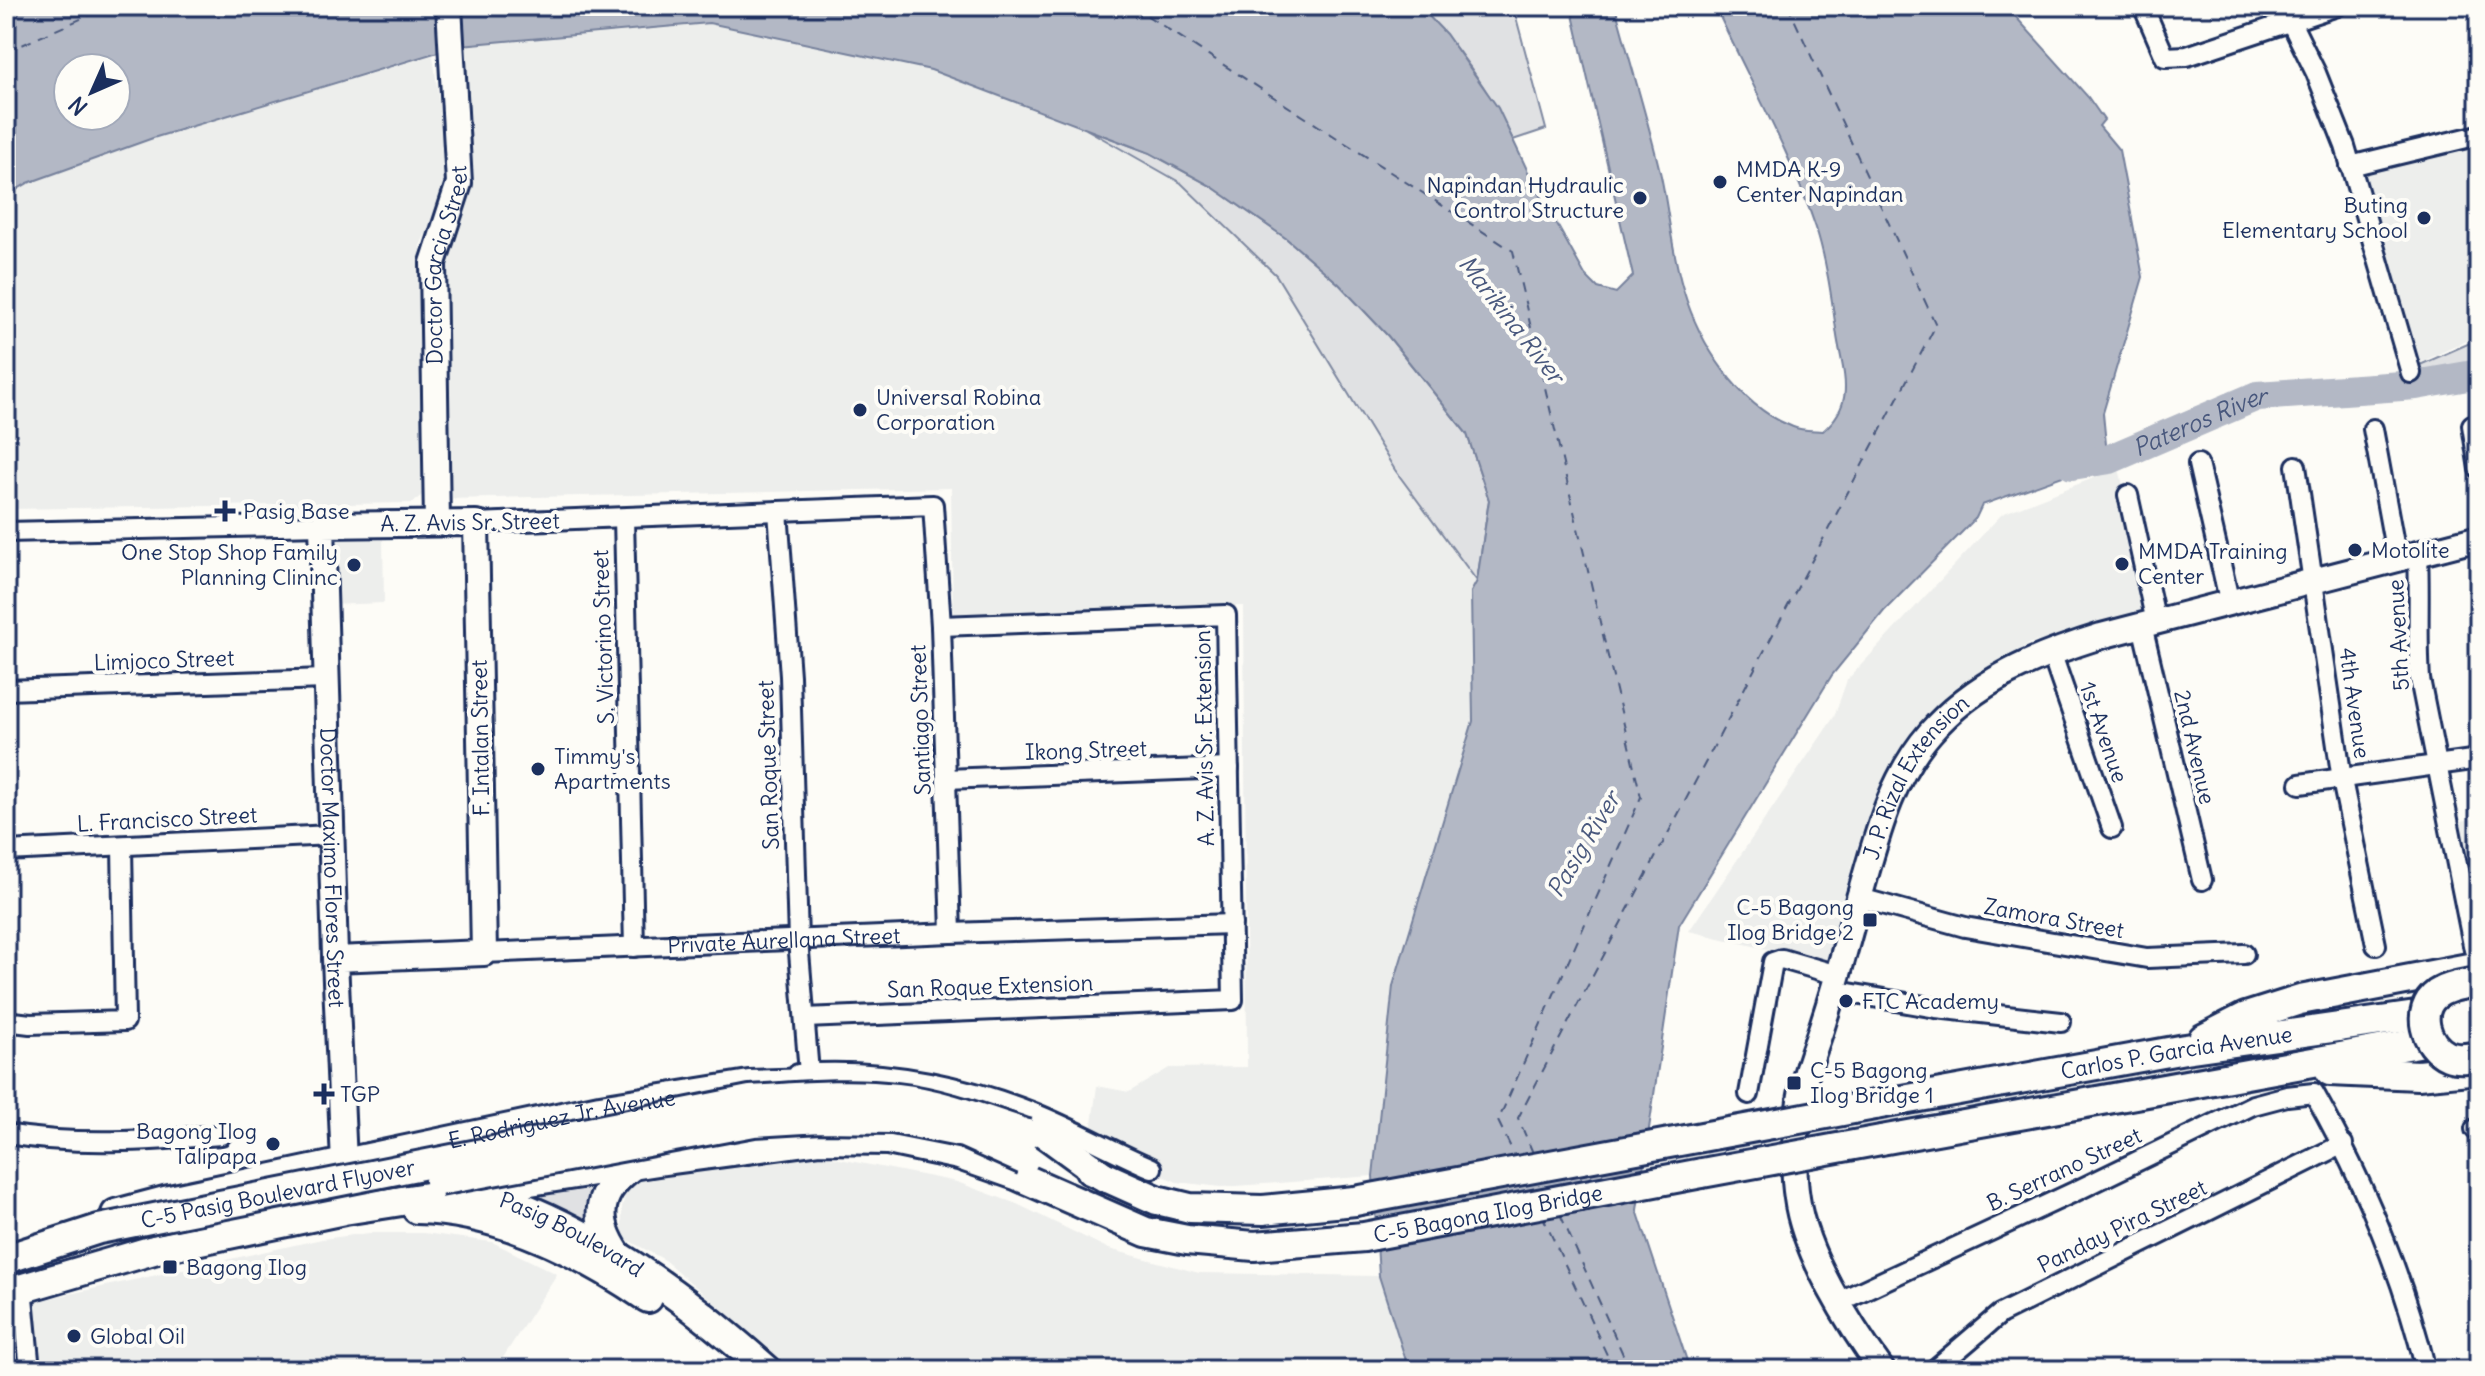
<svg xmlns="http://www.w3.org/2000/svg" width="2485" height="1376" viewBox="0 0 2485 1376" font-family="Delius,sans-serif">
  <style>
    .built { fill: #edeeec }
    .green { fill: #e0e1e3; stroke: #7e88a0; stroke-width: 2 }
    .water { fill: #b3b8c5; stroke: #76819c; stroke-width: 2; fill-rule: evenodd }
    .lines { fill: none; stroke-linecap: round; stroke-linejoin: round }
    .river { stroke: #b3b8c5; stroke-width: 30 }
    .ferry { stroke: #49587d; stroke-width: 2; stroke-dasharray: 10 8; stroke-linecap: butt }
    .street-casing { stroke: #1b2f5e; stroke-width: 24 }
    .secondary-casing { stroke: #1b2f5e; stroke-width: 30 }
    .primary-casing { stroke: #1b2f5e; stroke-width: 34 }
    .street { stroke: #fdfcf7; stroke-width: 18 }
    .secondary { stroke: #fdfcf7; stroke-width: 24 }
    .primary { stroke: #fdfcf7; stroke-width: 28 }
    .primary-bridge-casing { stroke: #1b2f5e; stroke-width: 34; stroke-linecap: butt }
    .primary-bridge { stroke: #fdfcf7; stroke-width: 28 }
    .poi-dot { fill: #1b2f5e; stroke: #fdfcf7; stroke-width: 3 }
    .labels { text-anchor: middle; dominant-baseline: central; stroke-width: 8; stroke-linejoin: round; paint-order: stroke }
    .poi-label { font-size: 22px; fill: #1b2f5e; stroke: #fdfcf7; text-anchor: start }
    .street-label { font-size: 22px; fill: #1b2f5e; stroke: #fdfcf7 }
    .water-label { font-size: 24px; font-style: italic; fill: #49587d; stroke: #fdfcf7 }
  </style>
  <rect width="100%" height="100%" fill="#fdfcf7"/>
  <filter id="ink" filterUnits="userSpaceOnUse"><feTurbulence type="fractalNoise" baseFrequency=".0125" numOctaves="2"/><feDisplacementMap in="SourceGraphic" scale="16" xChannelSelector="R" yChannelSelector="G"/><feConvolveMatrix kernelMatrix="1 2 1 2 8 2 1 2 1" color-interpolation-filters="sRGB"/></filter>
  <g filter="url(#ink)">
    <path class="built" d="M709 23 931 70 1086 129 1181 183 1276 275 1395 470 1477 581 1471 592 1473 721 1393 986 1373 1176 1222 1187 1177 1182 1089 1146 1097 1086 1129 1092 1169 1068 1247 1067 1244 606 953 616 951 488 446 499 440 290 461 45Z
      M433 55 449 182 420 246 422 495 412 503 6 509V196L28 183 153 138Z
      M2479 139V335L2411 367 2356 171Z
      M2119 468 2152 616 2031 643 1971 678 1912 735 1871 806 1854 858 1827 963 1689 931 1834 717 1847 680 2002 514Z
      M383 535 384 603 330 605 333 540Z
      M2479 818V946L2461 821Z
      M809 1153 957 1182 1017 1204 1109 1249 1199 1273 1379 1276 1409 1370H793L663 1259 622 1237V1207L630 1180Z
      M369 1233H424L492 1242 557 1274 495 1370H37L28 1303 322 1239Z"/>
    <path class="green" d="M1419 6H1513L1546 129 1513 140C1489 90 1457 45 1419 6Z
      M1086 129 1150 153 1211 186 1287 239 1339 284 1388 336 1467 434 1489 500 1477 581 1395 470 1276 275 1181 183Z
      M2479 339V361L2416 375 2413 368Z
      M597 1182C589 1198 587 1209 590 1227L518 1197Z"/>
    <path class="water" d="M6 6H1419L1446 34 1498 108 1530 176 1585 275 1598 288 1616 293 1633 276 1571 6H1615C1630 63 1648 119 1661 176 1669 213 1672 253 1683 289 1699 343 1738 406 1793 427 1802 431 1814 430 1823 431 1857 402 1843 374 1837 336 1832 301 1827 262 1816 228 1790 151 1749 80 1715 6H2006L2088 97 2104 120 2099 126 2119 150 2143 277 2103 413 2107 455 2110 459 1982 505 1976 518 1884 611 1832 675 1679 925 1637 1210 1690 1370H1409L1379 1276 1373 1176 1393 986 1473 721 1471 592 1477 581 1489 500 1467 434 1388 336 1339 284 1287 239 1211 186 1150 153 931 70 709 23 461 45 153 138 28 183 6 196ZM68 68H116V116H68Z"/>
    <g class="lines">
      <path class="river" id="s1" d="M2072 465 2110 459 2257 396 2416 385 2479 374"/>
      <path class="ferry" d="M1132 6 1513 251 1641 797 1498 1121 1516 1158
        M6 52 110 6
        M1533 1153 1518 1118 1936 325 1788 6
        M1560 1214 1630 1370
        M1542 1215 1614 1370"/>
      <defs>
        <g id="street">
          <path d="M2143 6 2165 57 2187 56 2337 6"/>
          <path d="M2283 6 2316 73 2345 146 2411 373"/>
          <path d="M2350 166 2479 135"/>
          <path d="M2472 425 2479 469"/>
          <path d="M2373 429 2397 560"/>
          <path d="M2198 464 2230 604"/>
          <path d="M2296 466 2342 780 2376 945"/>
          <path d="M2128 495 2156 622"/>
          <path d="M778 511 790 676 798 940 809 1073"/>
          <path d="M624 518 634 947"/>
          <path d="M476 523 933 505 941 626 951 933"/>
          <path d="M6 532 322 525"/>
          <path d="M2418 554C2420 596 2417 637 2420 679L2474 950"/>
          <path d="M2142 625 2202 880"/>
          <path d="M2051 652 2112 828"/>
          <path d="M6 690 325 679"/>
          <path d="M946 779 1229 768"/>
          <path d="M2300 784 2479 759"/>
          <path d="M6 851 331 835"/>
          <path d="M1860 898 1965 927 2147 958 2244 954"/>
          <path id="s2" d="M484 953 951 933 1232 924"/>
          <path d="M1832 990 1936 1008 2061 1022"/>
          <path d="M805 1018 1233 1000 1226 615 941 626"/>
          <path d="M6 1021 30 1024 125 1021 122 846"/>
          <path d="M798 1074C879 1068 959 1083 1034 1113 1074 1129 1112 1151 1152 1168"/>
          <path d="M1749 1094 1773 962 1782 959 1837 975"/>
          <path d="M2475 1129 2479 1133"/>
          <path d="M6 1134C77 1146 149 1141 221 1135"/>
          <path d="M22 1287 30 1370"/>
          <path d="M1838 1302 2074 1192 2253 1105 2287 1096 2314 1093C2363 1180 2402 1272 2426 1370"/>
          <path d="M1934 1370 2000 1314 2343 1144"/>
        </g>
        <g id="secondary">
          <path id="s3" d="M437 523 433 263 459 183 449 6"/>
          <path id="s4" d="M335 959 484 953 476 523 322 525 335 955V959L344 1163V1180"/>
          <path id="s5" d="M1882 1370C1850 1326 1804 1253 1797 1198 1792 1167 1795 1132 1800 1101 1804 1073 1816 1047 1824 1020 1837 980 1848 939 1859 898 1876 840 1889 780 1930 733 1975 681 2036 656 2101 636L2479 538"/>
        </g>
        <g id="primary">
          <path d="M2203 1039 2246 1017 2300 1000 2479 966"/>
          <path d="M2330 1071 2418 1075 2479 1069"/>
          <path id="s6" d="M1875 1105 2185 1049 2479 1007"/>
          <path d="M1007 1115 1029 1122 1106 1178"/>
          <path d="M1881 1140 2479 1032"/>
          <path d="M1090 1170 1157 1200 1190 1208 1263 1210 1355 1201"/>
          <path id="s7" d="M481 1192C590 1227 683 1295 767 1370"/>
          <path d="M417 1209C499 1211 581 1252 648 1298"/>
          <path id="s8" d="M116 1214 165 1201 600 1109 749 1085 813 1083"/>
          <path d="M617 1255C592 1218 597 1191 633 1165"/>
          <path id="s9" d="M6 1293 157 1249 344 1210 658 1161 821 1139 888 1140 959 1155 1016 1175 1146 1232 1187 1240 1254 1246 1364 1237 1702 1173"/>
        </g>
      </defs>
      <use href="#street" class="street-casing"/>
      <use href="#secondary" class="secondary-casing"/>
      <use href="#primary" class="primary-casing"/>
      <use href="#street" class="street"/>
      <use href="#secondary" class="secondary"/>
      <use href="#primary" class="primary"/>
      <defs>
        <g id="primary-bridge">
          <path d="M2479 982C2465 984 2449 986 2437 994 2415 1010 2425 1046 2448 1056 2458 1060 2469 1058 2479 1056"/>
          <path d="M1702 1173 1881 1140"/>
          <path d="M439 1181 754 1122 821 1118 893 1119 964 1133 1024 1160"/>
          <path d="M1355 1201 1875 1105"/>
          <path id="s10" d="M6 1259 99 1229 750 1100C798 1097 849 1092 897 1098 941 1103 985 1120 1027 1134"/>
        </g>
      </defs>
      <use href="#primary-bridge" class="primary-bridge-casing"/>
      <use href="#primary-bridge" class="primary-bridge"/>
    </g>
  </g>
  <g class="poi-dot">
    <circle cx="1720" cy="182" r="8"/>
    <circle cx="1640" cy="198" r="8"/>
    <circle cx="2424" cy="218" r="8"/>
    <circle cx="860" cy="410" r="8"/>
    <path d="M221 499h8v8h8v8h-8v8h-8v-8h-8v-8h8z"/>
    <circle cx="2355" cy="550" r="8"/>
    <circle cx="2122" cy="564" r="8"/>
    <circle cx="354" cy="565" r="8"/>
    <circle cx="538" cy="769" r="8"/>
    <rect x="1862" y="912" width="16" height="16" rx="4"/>
    <circle cx="1846" cy="1001" r="8"/>
    <rect x="1786" y="1075" width="16" height="16" rx="4"/>
    <path d="M320 1082h8v8h8v8h-8v8h-8v-8h-8v-8h8z"/>
    <circle cx="273" cy="1144" r="8"/>
    <rect x="162" y="1259" width="16" height="16" rx="4"/>
    <circle cx="74" cy="1336" r="8"/>
  </g>
  <g class="labels">
    <g class="poi-label">
      <text x="1736" y="169">MMDA K-9<tspan x="1736" dy="25">Center Napindan</tspan></text>
      <text x="1624" y="185" text-anchor="end">Napindan Hydraulic<tspan x="1624" dy="25">Control Structure</tspan></text>
      <text x="2408" y="205" text-anchor="end">Buting<tspan x="2408" dy="25">Elementary School</tspan></text>
      <text x="876" y="397">Universal Robina<tspan x="876" dy="25">Corporation</tspan></text>
      <text x="243" y="511">Pasig Base</text>
      <text x="2371" y="550">Motolite</text>
      <text x="2138" y="551">MMDA Training<tspan x="2138" dy="25">Center</tspan></text>
      <text x="338" y="552" text-anchor="end">One Stop Shop Family<tspan x="338" dy="25">Planning Clininc</tspan></text>
      <text x="554" y="756">Timmy's<tspan x="554" dy="25">Apartments</tspan></text>
      <text x="1854" y="907" text-anchor="end">C-5 Bagong<tspan x="1854" dy="25">Ilog Bridge 2</tspan></text>
      <text x="1862" y="1001">FTC Academy</text>
      <text x="1810" y="1070">C-5 Bagong<tspan x="1810" dy="25">Ilog Bridge 1</tspan></text>
      <text x="340" y="1094">TGP</text>
      <text x="257" y="1131" text-anchor="end">Bagong Ilog<tspan x="257" dy="25">Talipapa</tspan></text>
      <text x="186" y="1267">Bagong Ilog</text>
      <text x="90" y="1336">Global Oil</text>
    </g>
    <g class="street-label">
      <text stroke="none"><textPath href="#s3" startOffset="260">Doctor Garcia Street</textPath></text>
      <text transform="translate(470 522) rotate(-1)">A. Z. Avis Sr. Street</text>
      <text transform="translate(2398 635) rotate(-93)">5th Avenue</text>
      <text transform="translate(603 637) rotate(-92)">S. Victorino Street</text>
      <text transform="translate(164 660) rotate(-2)">Limjoco Street</text>
      <text transform="translate(2355 703) rotate(82)">4th Avenue</text>
      <text transform="translate(920 720) rotate(-92)">Santiago Street</text>
      <text transform="translate(2104 732) rotate(71)">1st Avenue</text>
      <text transform="translate(480 738) rotate(-91)">F. Intalan Street</text>
      <text transform="translate(1204 738) rotate(-91)">A. Z. Avis Sr. Extension</text>
      <text transform="translate(2195 747) rotate(77)">2nd Avenue</text>
      <text transform="translate(1086 750) rotate(-2)">Ikong Street</text>
      <text transform="translate(768 765) rotate(-92)">San Roque Street</text>
      <text stroke="none"><textPath href="#s5" startOffset="638">J. P. Rizal Extension</textPath></text>
      <text transform="translate(167 819) rotate(-3)">L. Francisco Street</text>
      <text stroke="none"><textPath href="#s4" startOffset="1076">Doctor Maximo Flores Street</textPath></text>
      <text transform="translate(2054 918) rotate(10)">Zamora Street</text>
      <text stroke="none"><textPath href="#s2" startOffset="300">Private Aurellana Street</textPath></text>
      <text transform="translate(990 986) rotate(-2)">San Roque Extension</text>
      <text stroke="none"><textPath href="#s6" startOffset="306">Carlos P. Garcia Avenue</textPath></text>
      <text stroke="none"><textPath href="#s8" startOffset="456">E. Rodriguez Jr. Avenue</textPath></text>
      <text transform="translate(2064 1169) rotate(-25)">B. Serrano Street</text>
      <text stroke="none"><textPath href="#s10" startOffset="280">C-5 Pasig Boulevard Flyover</textPath></text>
      <text stroke="none"><textPath href="#s9" startOffset="1518">C-5 Bagong Ilog Bridge</textPath></text>
      <text transform="translate(2122 1226) rotate(-26)">Panday Pira Street</text>
      <text stroke="none"><textPath href="#s7" startOffset="100">Pasig Boulevard</textPath></text>
    </g>
    <g class="water-label">
      <text transform="translate(1512 319) rotate(52)">Marikina River</text>
      <text stroke="none"><textPath href="#s1" startOffset="136">Pateros River</textPath></text>
      <text transform="translate(1583 844) rotate(-59)">Pasig River</text>
    </g>
  </g>
  <rect width="2485" height="1376" fill="none" stroke="#fdfcf7" stroke-width="32"/>
  <rect x="16" y="16" width="2453" height="1344" fill="none" stroke="#1b2f5e" stroke-width="3" filter="url(#ink)"/>
  <g transform="translate(92 92) rotate(225)"><circle r="38" fill="#fdfcf7" stroke="#a3aaba" stroke-width="2"/>
  <path d="M0-6L14 30L0 20L-14 30Z" fill="#1b2f5e"/>
  <text y="-12" font-size="22" font-weight="bold" text-anchor="middle" fill="#1b2f5e">N</text>
  </g>
</svg>
